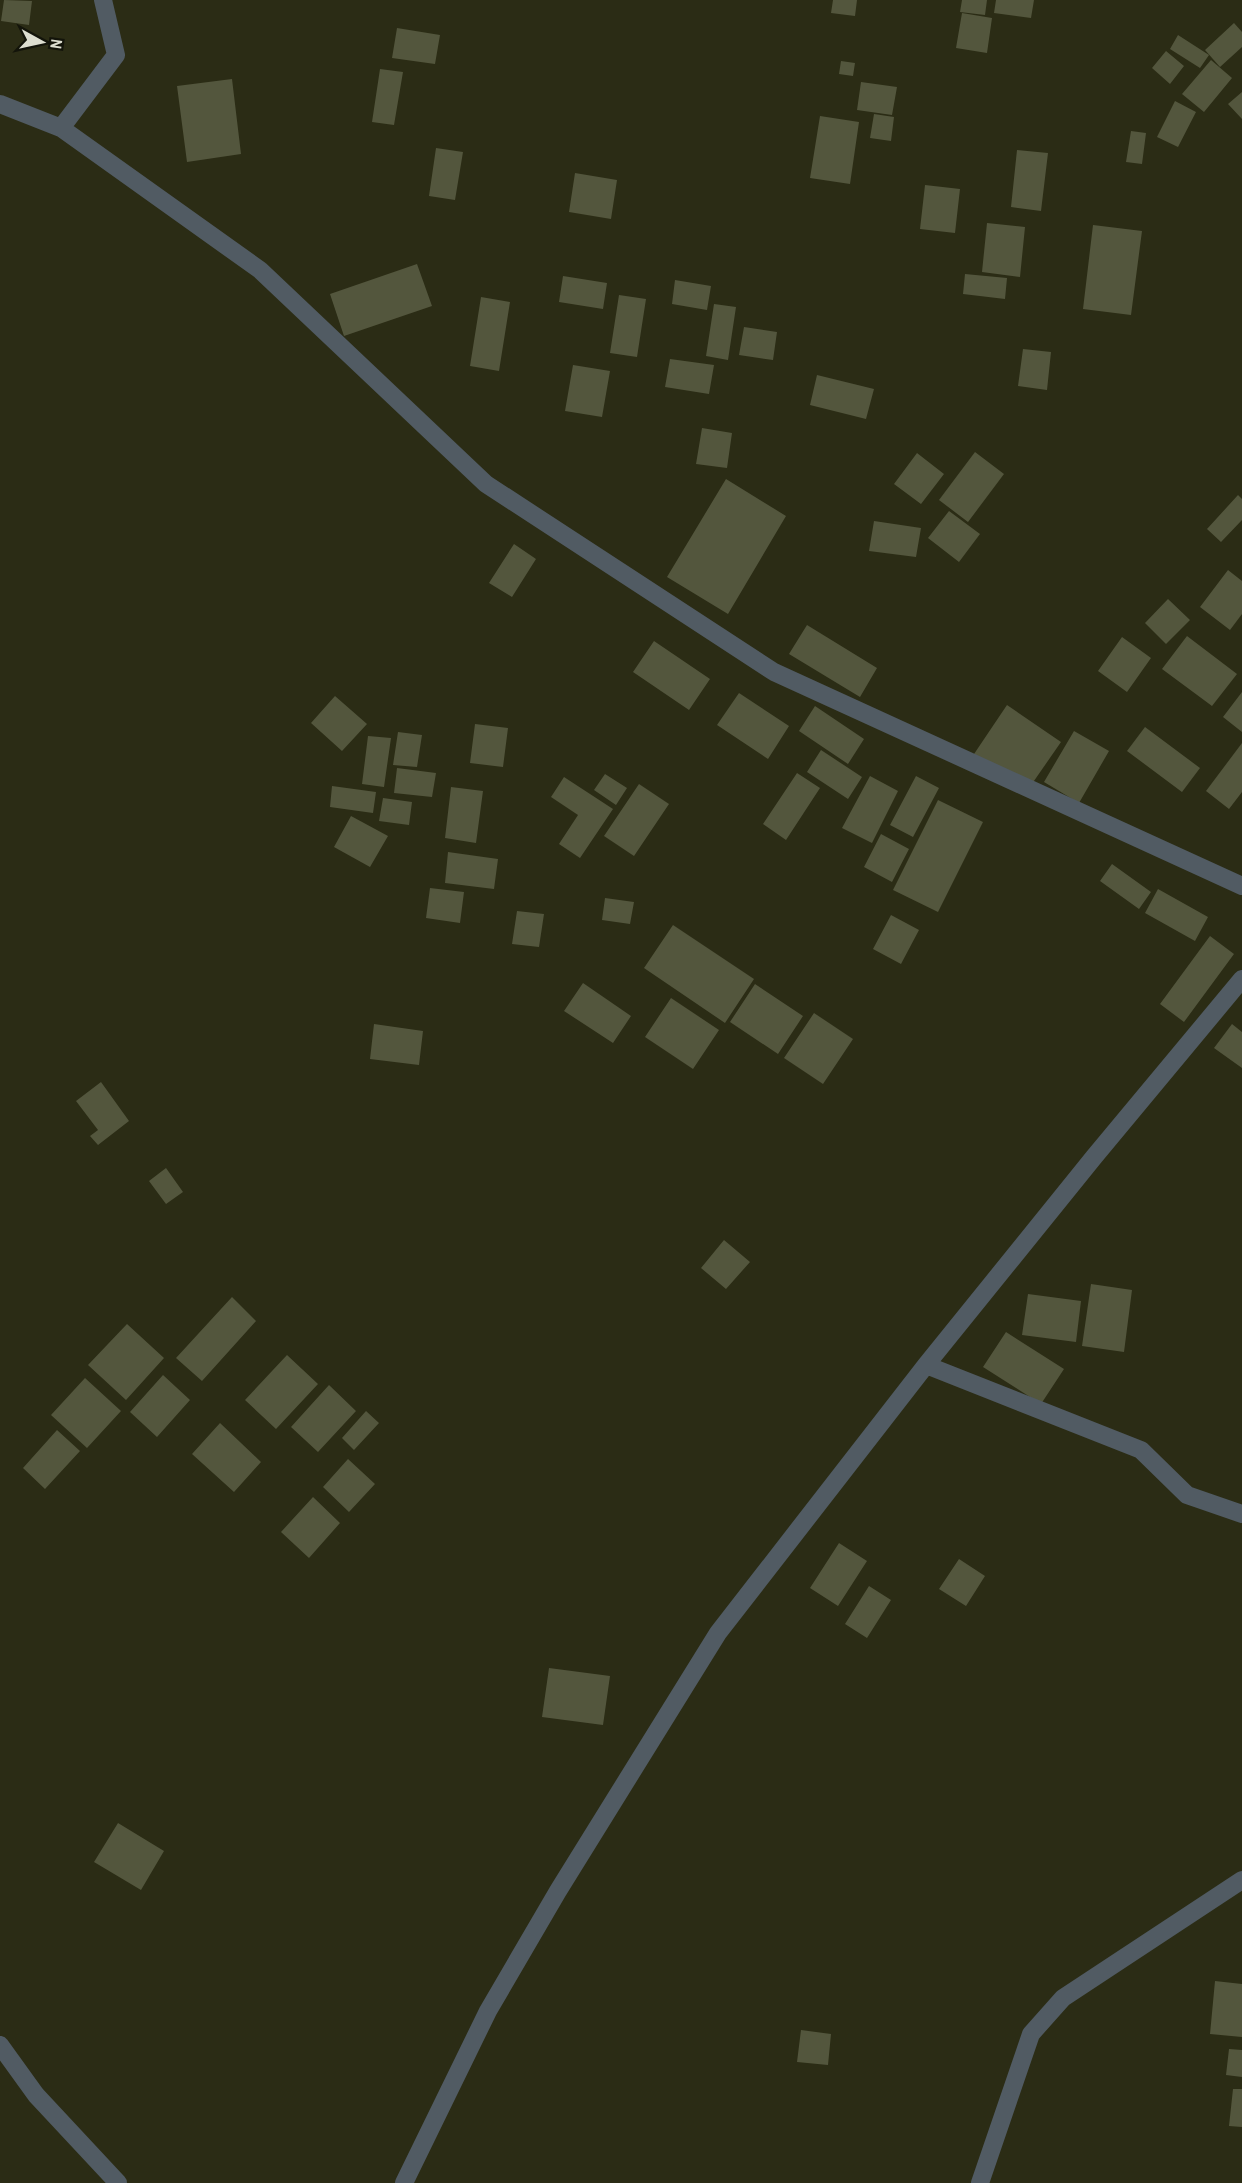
<svg xmlns="http://www.w3.org/2000/svg" width="1242" height="2183" viewBox="0 0 1242 2183" font-family="'Archivo Narrow',sans-serif">
  <style>
    .building { fill: #53563d }
    .lines { fill: none; stroke-linecap: round; stroke-linejoin: round }
    .minor { stroke: #515b63; stroke-width: 18 }
  </style>
  <rect width="100%" height="100%" fill="#2b2c15"/>
  <path class="building" d="M4 0 32 1 29 25 1 21Z
    M833 0H857L855 16 831 13Z
    M962 0H987L985 15 960 12Z
    M996 0H1034L1031 18 994 13Z
    M962 13 992 18 987 53 956 48Z
    M1234 23 1242 32V47L1220 67 1205 50Z
    M397 28 440 35 435 64 392 58Z
    M1178 35 1209 55 1200 68 1170 49Z
    M1166 51 1184 66 1170 84 1152 68Z
    M1211 60 1232 78 1204 112 1182 94Z
    M841 61 855 63 853 76 839 74Z
    M380 69 403 72 394 125 372 122Z
    M232 79 241 154 187 162 177 86Z
    M861 82 897 87 892 115 857 110Z
    M1242 92V119L1228 104Z
    M1175 101 1196 112 1178 147 1157 137Z
    M874 114 894 117 891 141 870 138Z
    M820 116 859 122 850 184 810 178Z
    M1131 131 1146 133 1142 164 1126 162Z
    M436 148 463 152 455 200 429 196Z
    M1017 150 1048 153 1041 211 1011 207Z
    M575 173 617 180 611 219 569 212Z
    M925 185 960 189 955 233 920 229Z
    M987 223 1025 227 1020 277 982 272Z
    M1093 225 1142 231 1131 315 1083 309Z
    M417 264 432 306 344 336 330 294Z
    M965 274 1007 278 1005 299 963 294Z
    M563 276 607 283 603 309 559 302Z
    M675 280 711 286 707 310 672 304Z
    M619 295 646 299 637 357 610 353Z
    M481 297 510 302 499 371 470 366Z
    M714 304 736 307 728 360 706 356Z
    M744 327 777 332 773 360 739 355Z
    M1023 349 1051 352 1047 390 1018 386Z
    M670 359 714 365 709 394 665 387Z
    M573 365 610 371 602 417 565 411Z
    M817 375 874 389 866 419 810 405Z
    M702 428 732 433 727 468 696 464Z
    M975 452 1004 474 968 522 939 500Z
    M917 453 944 474 921 504 894 484Z
    M726 479 786 516 728 614 667 577Z
    M1238 495 1242 499V520L1221 542 1207 529Z
    M949 511 980 534 959 562 928 538Z
    M874 521 921 528 916 557 869 551Z
    M514 544 536 559 512 597 489 583Z
    M1228 570 1242 581V614L1230 630 1200 607Z
    M1168 599 1190 620 1166 644 1145 623Z
    M807 625 877 668 860 697 789 654Z
    M1187 636 1237 674 1212 706 1162 669Z
    M1122 637 1151 658 1127 692 1098 671Z
    M654 641 710 679 689 710 633 672Z
    M1242 692V732L1223 717Z
    M739 693 789 726 768 759 717 725Z
    M335 696 367 724 342 751 311 723Z
    M1007 705 1061 742 1027 791 974 754Z
    M815 706 864 739 848 764 799 731Z
    M475 724 508 728 503 767 470 763Z
    M1145 727 1200 768 1182 792 1127 751Z
    M1074 731 1109 751 1079 803 1044 782Z
    M398 732 422 735 417 767 393 765Z
    M368 736 391 738 384 787 362 784Z
    M1242 743V792L1229 809 1206 791Z
    M821 750 862 777 848 799 807 772Z
    M397 768 436 773 432 797 394 793Z
    M797 773 820 788 786 840 763 824Z
    M605 774 627 788 616 805 594 790Z
    M870 776 898 791 872 843 842 828Z
    M916 776 939 788 913 837 890 825Z
    M564 777 613 809 580 858 559 844 578 815 551 797Z
    M639 784 669 804 634 856 604 836Z
    M332 786 376 792 373 813 330 807Z
    M451 787 483 791 476 843 445 838Z
    M383 798 412 802 409 825 379 821Z
    M938 800 983 822 938 912 893 890Z
    M351 816 388 836 370 867 334 847Z
    M881 834 909 849 892 882 864 867Z
    M448 852 498 859 494 889 445 883Z
    M1112 864 1151 892 1139 909 1100 881Z
    M430 888 464 892 460 923 426 918Z
    M1158 889 1208 917 1195 941 1145 913Z
    M605 898 634 902 630 924 602 920Z
    M517 911 544 914 539 947 512 944Z
    M891 915 919 930 901 964 873 949Z
    M673 925 754 979 725 1023 644 968Z
    M1210 936 1234 954 1184 1022 1160 1004Z
    M583 983 631 1016 613 1043 564 1011Z
    M755 984 803 1016 778 1054 730 1022Z
    M671 998 719 1030 693 1069 645 1037Z
    M814 1013 853 1039 823 1084 784 1058Z
    M374 1024 423 1031 419 1065 370 1059Z
    M1232 1024 1242 1032V1068L1214 1048Z
    M101 1082 129 1121 98 1145 90 1136 98 1130 76 1101Z
    M166 1168 183 1192 166 1204 149 1181Z
    M724 1240 750 1262 726 1289 701 1268Z
    M1091 1284 1132 1290 1124 1352 1082 1346Z
    M1028 1294 1081 1301 1076 1342 1022 1335Z
    M232 1297 256 1321 202 1381 176 1358Z
    M127 1324 164 1358 126 1400 88 1365Z
    M1006 1332 1064 1369 1041 1404 983 1367Z
    M287 1355 318 1384 276 1429 245 1400Z
    M163 1375 190 1400 157 1437 130 1412Z
    M85 1378 121 1411 87 1448 51 1415Z
    M329 1385 356 1411 318 1452 291 1427Z
    M366 1411 379 1423 354 1450 342 1438Z
    M220 1423 261 1462 234 1492 192 1454Z
    M57 1430 80 1451 45 1489 23 1468Z
    M348 1459 375 1484 349 1512 323 1487Z
    M313 1497 340 1523 309 1558 281 1532Z
    M839 1543 867 1561 838 1606 810 1588Z
    M959 1559 985 1576 966 1606 939 1589Z
    M869 1586 891 1600 867 1638 845 1624Z
    M549 1668 610 1676 603 1725 542 1717Z
    M118 1823 164 1851 141 1890 94 1862Z
    M1215 1981 1242 1984V2037L1210 2034Z
    M801 2030 831 2034 828 2065 797 2062Z
    M1229 2049 1242 2050V2077L1226 2075Z
    M1233 2089H1242V2127L1229 2126Z"/>
  <g class="lines">
    <path class="minor" d="M0 104 61 128 260 270 486 484 774 672 1242 886
      M61 128 116 55 103 0
      M926 1365 1141 1450 1187 1495 1242 1514
      M0 2045 36 2095 118 2183
      M404 2183 488 2011 558 1891 718 1633 926 1365 1094 1157 1242 979
      M980 2183 1031 2034 1063 1998 1242 1880"/>
  </g>
  <g transform="translate(42 42) rotate(98)" stroke="#13140a" stroke-width="4.5" paint-order="stroke">
  <path d="M0-4.5L10 22L0 15L-10 22Z" fill="#ddded0"/>
  <text y="-9" font-size="16" font-weight="bold" text-anchor="middle" fill="#ddded0">N</text>
  </g>
</svg>
